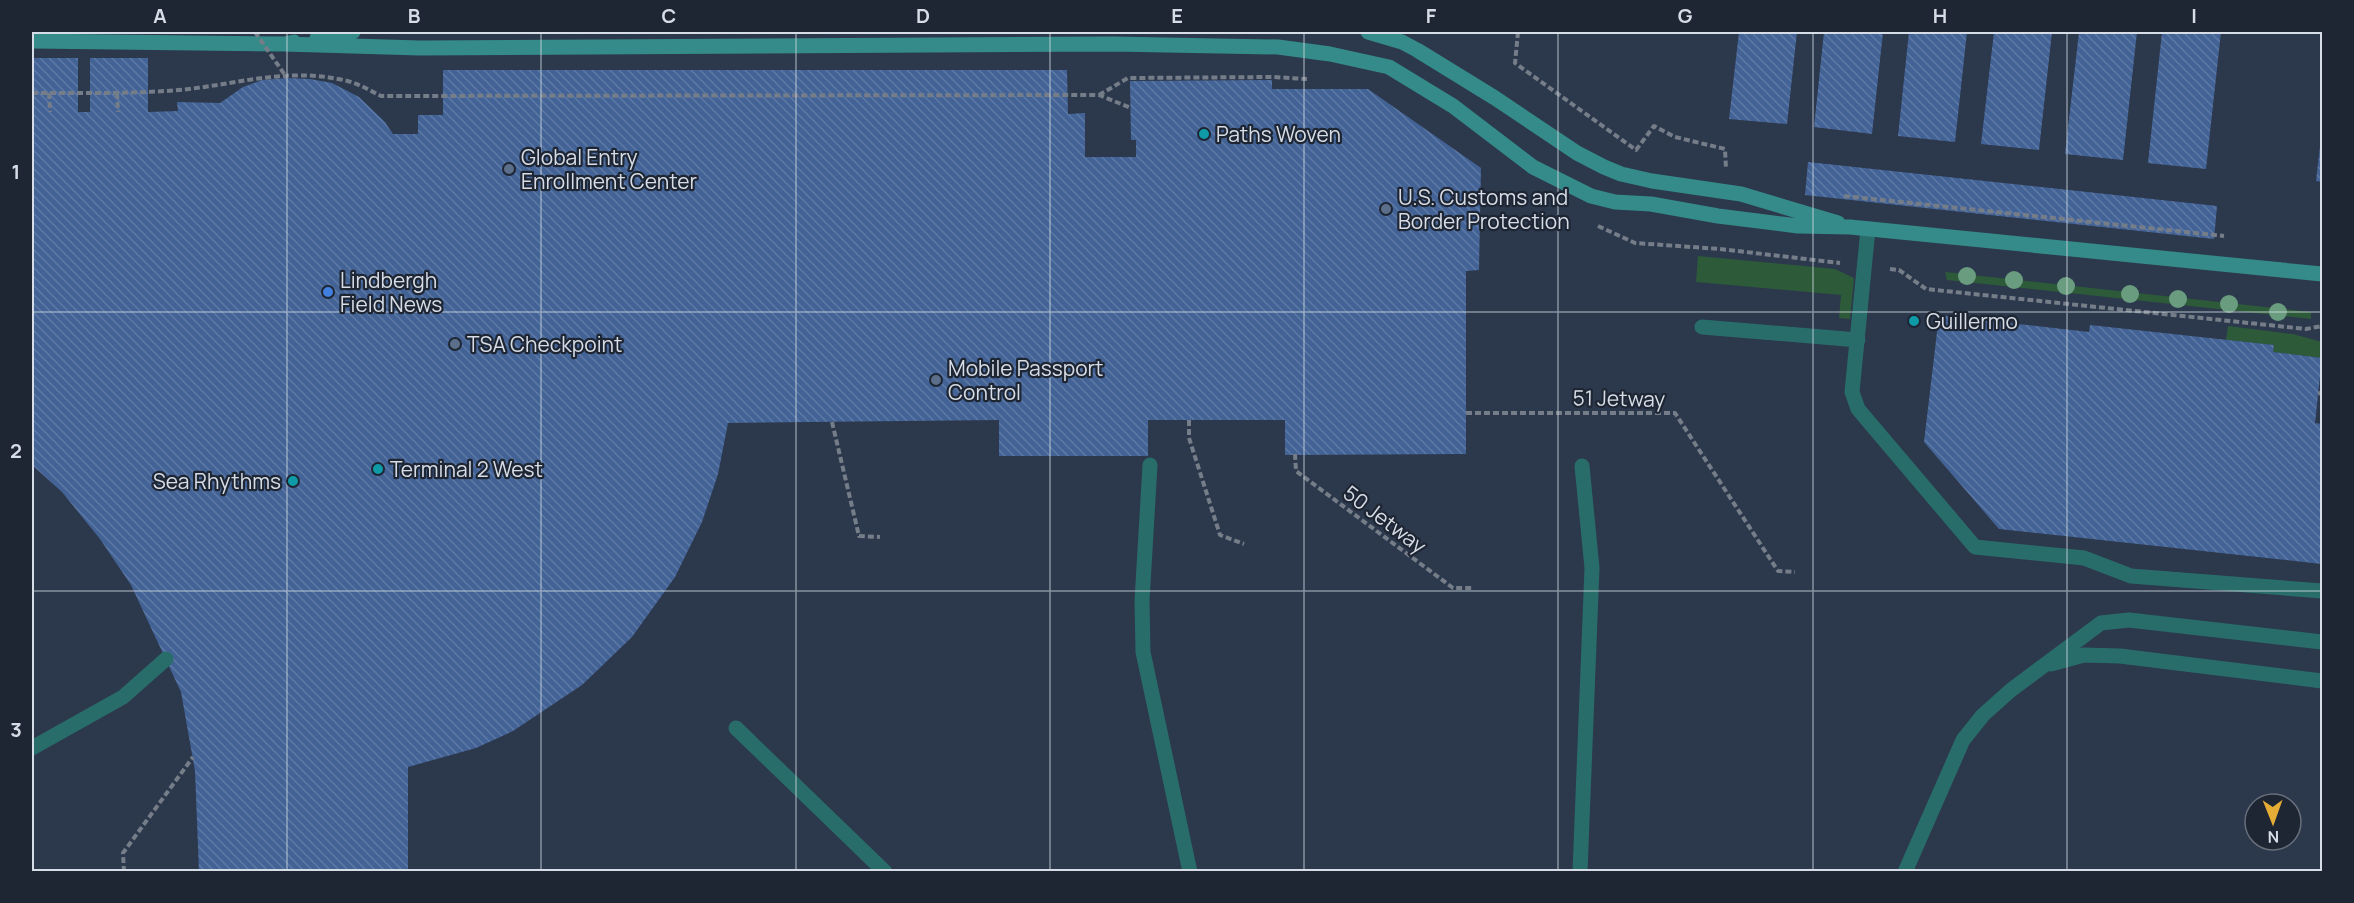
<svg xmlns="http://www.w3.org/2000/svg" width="2354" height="903" viewBox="0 0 2354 903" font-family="Manrope,sans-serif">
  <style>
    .built { fill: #2c384c; fill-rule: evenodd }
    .green { fill: #2d5b3a }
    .building { fill: url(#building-back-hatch) }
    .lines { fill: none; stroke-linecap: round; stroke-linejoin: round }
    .path { stroke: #757d88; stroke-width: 4; stroke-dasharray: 6 3; stroke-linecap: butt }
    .lane { stroke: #296d6b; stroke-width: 15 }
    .secondary { stroke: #348b89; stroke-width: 15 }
    .path-bridge { stroke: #757d88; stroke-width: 4; stroke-dasharray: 6 3; stroke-linecap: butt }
    .tree { fill: #6a9c7f }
    .grid { fill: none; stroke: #d7dde6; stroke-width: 1.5; stroke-opacity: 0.55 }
    .culture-dot { fill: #0f9aa8; stroke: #1e2634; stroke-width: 2 }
    .service-dot { fill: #5c6f8a; stroke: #1e2634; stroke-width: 2 }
    .shop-dot { fill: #3f7fe0; stroke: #1e2634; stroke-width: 2 }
    .labels { text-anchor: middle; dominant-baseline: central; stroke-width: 4.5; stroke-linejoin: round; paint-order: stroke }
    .poi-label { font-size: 21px; fill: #d7dde6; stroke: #1e2634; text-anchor: start }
    .street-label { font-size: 21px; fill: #d7dde6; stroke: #1e2634 }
    .neatline { fill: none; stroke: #d7dde6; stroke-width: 2 }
    .grid-label { font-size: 20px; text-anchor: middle; font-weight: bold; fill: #d7dde6 }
  </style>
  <defs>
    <pattern id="building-back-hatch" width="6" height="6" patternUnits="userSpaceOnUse" patternTransform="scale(1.5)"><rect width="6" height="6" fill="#436396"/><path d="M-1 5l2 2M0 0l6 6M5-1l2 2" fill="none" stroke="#5d79a5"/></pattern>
  </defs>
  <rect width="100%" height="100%" fill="#27303e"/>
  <path class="built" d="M32 32H2322V871H32ZM2255 804H2291V840H2255Z"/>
  <path class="green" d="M1698 256 1835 269 1854 278 1850 319 1839 318 1841 295 1696 282Z
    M1945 272 2311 312V319L1947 280Z
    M2228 326 2293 334 2322 342V358L2273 352 2274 345 2226 340Z"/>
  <path class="building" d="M1739 32H1797L1787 124 1729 119Z
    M1824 32H1883L1872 134 1814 127Z
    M1909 32H1967L1955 142 1898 136Z
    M1994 32H2052L2039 150 1981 144Z
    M2079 32H2137L2123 160 2065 154Z
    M2162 32H2221L2206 169 2148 163Z
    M32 58H78V112H90V58H148V112L178 111 177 102 220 103 243 87 262 80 287 78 310 79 332 83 359 97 385 122 393 134H418V115H443V70H1067L1068 114 1085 113V157H1136V140H1131L1130 81 1272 80V89H1368L1481 168 1479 270 1466 271V454L1285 455V420H1148V456H999V420L728 423 718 474 702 522 675 577 632 637 582 685 513 731 476 748 408 767V872H199L195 771 181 692 131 585 100 539 62 492 32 465Z
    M2321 138H2322V182L2316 181Z
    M1808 162 2217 206 2214 239 1805 195Z
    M1939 315 2089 332 2090 325 2274 345 2273 352 2322 358 2315 423 2322 424V564L1999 529 1924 442Z"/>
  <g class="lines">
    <path class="path" d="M1518 32 1515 63 1636 150 1654 126 1675 137 1725 149 1726 169
      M32 93C81 93 130 94 179 90 235 85 285 67 343 80 356 82 369 90 381 96L1099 95 1131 108
      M49 93 50 112
      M117 93 118 112
      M1099 95 1128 78 1273 77 1307 79
      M1844 196 2224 236
      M1598 226 1635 243 1720 249 1840 263
      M1890 269 1899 270 1926 289 2306 329 2322 326
      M2318 394 2322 392
      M1466 413H1675L1778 571 1795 572
      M1189 420V438L1220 535 1244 544
      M832 422 859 536 880 537
      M1295 454 1296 471 1453 588H1473
      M124 872 123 853 193 757"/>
    <path class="lane" d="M1868 229 1852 392 1858 409 1975 547 2084 558 2131 576 2322 591
      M1702 327 1858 340
      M1150 465 1142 601 1143 652 1190 872
      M2051 664 2084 655 2120 656 2322 681
      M736 728 885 872
      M32 748 123 697 166 659
      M1580 872 1592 568 1582 466
      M1905 872 1963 740 1983 715 2011 690 2101 623 2129 620 2322 642"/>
    <path class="secondary" d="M1368 32 1402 42 1417 50 1495 98 1577 153 1604 167 1621 174 1652 181 1741 194 1838 223
      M317 38 353 32
      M32 41 284 44 294 42
      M284 44 420 48 1112 44 1278 47 1330 54 1389 67 1453 106 1533 167 1591 196 1615 202 1651 204 1718 216 1798 226 1850 227 2322 274"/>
    <path class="path-bridge" d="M255 32 287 78"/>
  </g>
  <g class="tree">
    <circle cx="1967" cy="276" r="9"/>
    <circle cx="2014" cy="280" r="9"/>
    <circle cx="2066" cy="286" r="9"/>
    <circle cx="2130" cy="294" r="9"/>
    <circle cx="2178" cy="299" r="9"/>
    <circle cx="2229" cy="304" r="9"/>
    <circle cx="2278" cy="312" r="9"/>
  </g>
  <path class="grid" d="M287 32V872M541 32V872M796 32V872M1050 32V872M1304 32V872M1558 32V872M1813 32V872M2067 32V872M32 312H2322M32 591H2322"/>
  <g class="culture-dot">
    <circle cx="1204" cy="134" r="6"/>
    <circle cx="1914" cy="321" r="6"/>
    <circle cx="378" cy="469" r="6"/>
    <circle cx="293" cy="481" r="6"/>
  </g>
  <g class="service-dot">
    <circle cx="509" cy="169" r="6"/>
    <circle cx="1386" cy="209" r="6"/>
    <circle cx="455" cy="344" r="6"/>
    <circle cx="936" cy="380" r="6"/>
  </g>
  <circle class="shop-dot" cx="328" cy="292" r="6"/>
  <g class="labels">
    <g class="poi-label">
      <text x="1216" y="134">Paths Woven</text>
      <text x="521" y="157">Global Entry<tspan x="521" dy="24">Enrollment Center</tspan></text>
      <text x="1398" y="197">U.S. Customs and<tspan x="1398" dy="24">Border Protection</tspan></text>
      <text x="340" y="280">Lindbergh<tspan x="340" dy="24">Field News</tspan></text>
      <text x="1926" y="321">Guillermo</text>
      <text x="467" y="344">TSA Checkpoint</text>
      <text x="948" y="368">Mobile Passport<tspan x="948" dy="24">Control</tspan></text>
      <text x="390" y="469">Terminal 2 West</text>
      <text x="281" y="481" text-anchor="end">Sea Rhythms</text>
    </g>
    <g class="street-label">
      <text transform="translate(1619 398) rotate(1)">51 Jetway</text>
      <text transform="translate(1385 519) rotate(37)">50 Jetway</text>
    </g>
  </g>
  <rect width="2354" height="903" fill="none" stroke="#1e2634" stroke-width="66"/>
  <g transform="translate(2273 822) rotate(179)"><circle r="28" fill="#1e2634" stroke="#686f7b" stroke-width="1.5"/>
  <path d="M0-4.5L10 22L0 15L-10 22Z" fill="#e6ad36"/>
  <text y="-9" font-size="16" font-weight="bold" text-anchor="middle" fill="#d7dde6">N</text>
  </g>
  <rect x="33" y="33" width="2288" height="837" class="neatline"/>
  <g class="grid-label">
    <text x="160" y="23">A</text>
    <text x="414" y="23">B</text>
    <text x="669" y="23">C</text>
    <text x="923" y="23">D</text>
    <text x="1177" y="23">E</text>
    <text x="1431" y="23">F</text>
    <text x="1685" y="23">G</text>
    <text x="1940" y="23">H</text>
    <text x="2194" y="23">I</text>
    <text x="16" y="179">1</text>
    <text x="16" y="458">2</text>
    <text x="16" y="737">3</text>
  </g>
</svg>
